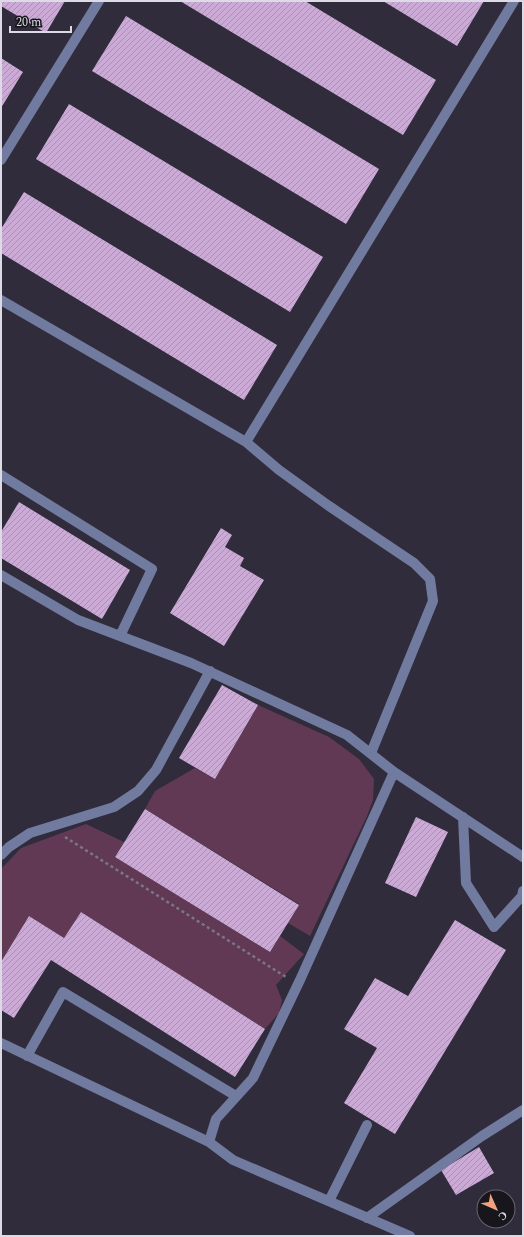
<svg xmlns="http://www.w3.org/2000/svg" width="524" height="1237" viewBox="0 0 524 1237" font-family="Spectral,serif">
  <style>
    .green { fill: #613955 }
    .building { fill: url(#building-hatch) }
    .lines { fill: none; stroke-linecap: round; stroke-linejoin: round }
    .path { stroke: #7a7785; stroke-width: 2.5; stroke-dasharray: 3 3; stroke-linecap: butt }
    .minor { stroke: #717a9f; stroke-width: 10 }
  </style>
  <defs>
    <pattern id="building-hatch" width="6" height="6" patternUnits="userSpaceOnUse"><rect width="6" height="6" fill="#cbabd6"/><path d="M-1 1l2-2M0 6l6-6M5 7l2-2" fill="none" stroke="#a990b2"/></pattern>
  </defs>
  <rect width="100%" height="100%" fill="#302c3c"/>
  <path class="green" d="M258 705 329 737 359 759 374 779 373 800 367 816 310 936 288 923 299 904 145 809 155 791 195 768 215 779Z
    M86 824 124 842 115 857 270 952 280 936 304 954 276 985 282 1000 279 1013 265 1029 81 912 64 938 29 916 1 962V869L21 848Z"/>
  <path class="building" d="M1 1H65L46 33 1 6Z
    M180 1H305L436 80 403 135Z
    M383 1H484L457 46Z
    M126 16 379 169 346 224 92 71Z
    M1 58 23 72 1 108Z
    M69 104 323 257 290 312 36 159Z
    M24 192 277 345 244 400 1 253V229Z
    M19 502 130 570 102 619 1 558V532Z
    M221 528 232 535 225 547 244 558 240 566 264 580 224 646 170 613Z
    M222 685 258 705 215 779 179 758Z
    M145 809 299 905 270 952 115 857Z
    M416 817 448 832 416 897 385 883Z
    M81 912 265 1029 235 1077 51 960 14 1018 1 1010V962L29 916 64 938Z
    M455 920 506 950 395 1134 344 1103 377 1048 344 1029 375 978 408 996Z
    M479 1147 494 1173 456 1195 441 1170Z"/>
  <g class="lines">
    <path class="path" d="M65 837 286 977"/>
    <path class="minor" d="M1 160 99 1
      M1 300 246 442 514 1
      M246 442 279 470 329 506 414 563 430 579 433 601 371 753
      M1 475 152 569 120 636
      M1 575 78 620 191 663 347 735 394 772
      M463 817 466 883 494 927 522 896 523 891
      M1 855 9 847 30 833 114 807 138 791 156 770 210 671
      M1 1043 209 1142 233 1160 410 1236
      M27 1056 63 992 236 1096
      M209 1142 216 1119 253 1078 300 980 394 772 523 857
      M329 1201 367 1125
      M367 1218 482 1136 523 1110"/>
  </g>
  <rect width="524" height="1237" fill="none" stroke="#dcdae5" stroke-width="4"/>
  <g transform="translate(496 1209) rotate(135)"><circle r="19" fill="#17161d" stroke="#66646d"/>
  <path d="M0-3L7 15L0 10L-7 15Z" fill="#f1a17d"/>
  <text y="-6" font-size="11" font-weight="bold" text-anchor="middle" fill="#dcdae5">С</text>
  </g>
  <path d="M10 26v6h61v-6" fill="none" stroke="#dcdae5" stroke-width="2"/>
  <text x="16" y="26" font-size="12" fill="#dcdae5" stroke="#17161d" stroke-width="3" paint-order="stroke">20 m</text>
</svg>
